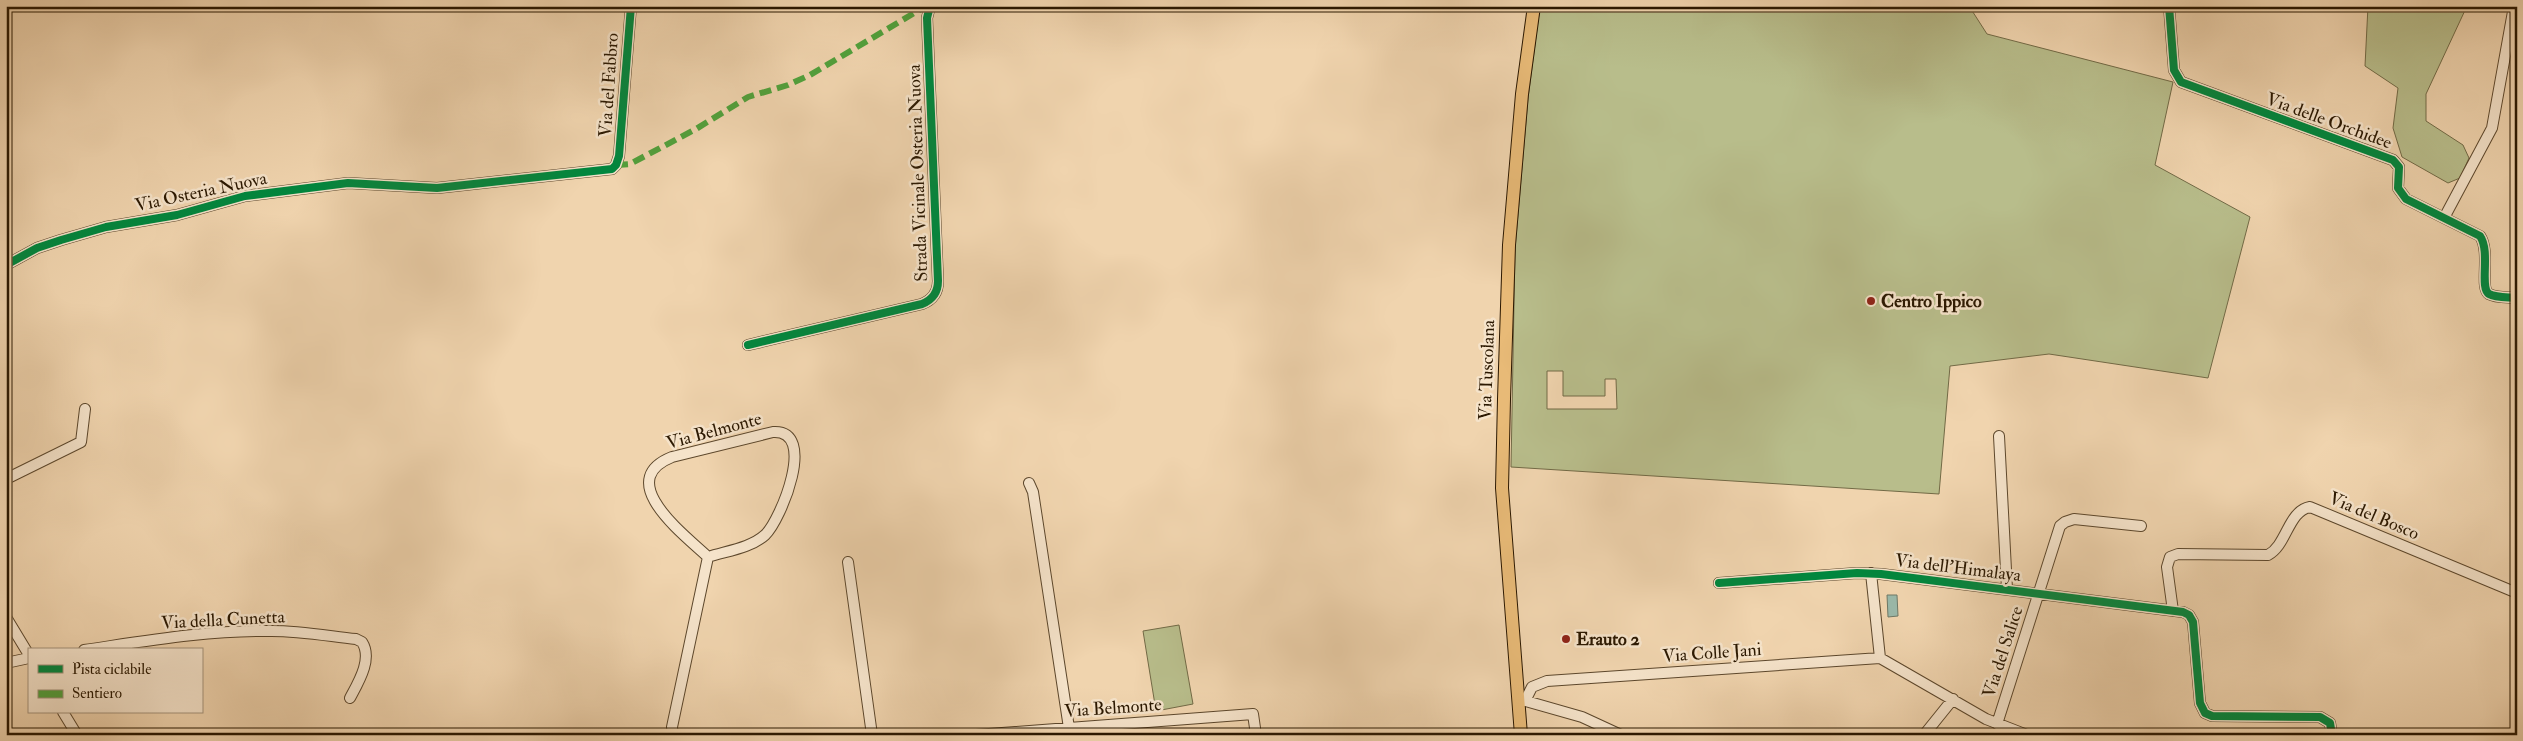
<svg xmlns="http://www.w3.org/2000/svg" width="2523" height="741" viewBox="0 0 2523 741" font-family="'IM FELL Double Pica',serif">
  <style>
    .green { fill: #b8bd8b; stroke: #726a46; fill-rule: evenodd }
    .water { fill: #9ab8a9; stroke: #6e7866 }
    .lines { fill: none; stroke-linecap: round; stroke-linejoin: round }
    .minor-casing { stroke: #5c472c; stroke-width: 12 }
    .major-casing { stroke: #2b1801; stroke-width: 14 }
    .minor { stroke: #f5e3ca; stroke-width: 10 }
    .major { stroke: #e8ba77; stroke-width: 12 }
    .quiet { stroke: #51a13c; stroke-width: 6; stroke-dasharray: 12 6; stroke-linecap: butt }
    .cycleway-casing { stroke: #f5e3ca; stroke-width: 11 }
    .cycleway { stroke: #00873e; stroke-width: 8 }
    .poi-dot { fill: #8f2418; stroke: #f5e3ca; stroke-width: 2 }
    .labels { text-anchor: middle; dominant-baseline: central; stroke-width: 5; stroke-linejoin: round; paint-order: stroke }
    .street-label { font-size: 18px; fill: #2b1801; stroke: #f5e3ca }
    .poi-label { font-size: 18px; font-weight: bold; fill: #2b1801; stroke: #f5e3ca; text-anchor: start }
  </style>
  <rect width="100%" height="100%" fill="#f0d4ae"/>
  <filter id="stains"><feTurbulence type="fractalNoise" baseFrequency=".004" numOctaves="4"/><feColorMatrix values="0 0 0 0 .2 0 0 0 0 .09 0 0 0 0 .02 0 0 0 .5 -.17"/></filter>
  <radialGradient id="worn" r=".72"><stop offset=".6" stop-color="#630" stop-opacity="0"/><stop offset="1" stop-color="#630" stop-opacity=".3"/></radialGradient>
  <path class="green" d="M1540 6H1969L1987 34 2173 82 2155 165 2250 217 2208 378 2049 354 1950 366 1939 494 1511 467 1515 249 1528 98ZM1547 371H1563V396H1605V379H1616L1617 409H1547Z
    M2368 6H2467L2426 94V121L2463 145 2469 158 2460 178 2448 183 2402 157 2393 128 2398 88 2365 66Z
    M1179 625 1193 704 1156 711 1143 631Z"/>
  <path class="water" d="M1887 595H1897L1898 616 1888 617Z"/>
  <g class="lines">
    <defs>
      <path id="minor" d="M2169 6 2174 70 2181 82 2393 160 2399 167 2398 188 2406 199 2480 236C2491 252 2479 288 2489 294 2496 298 2509 297 2517 298
        M2444 218 2492 128 2514 6
        M6 265 37 248 61 240 106 227 177 215 245 196 348 183 437 188 612 169 616 165 619 156 631 6
        M748 345 922 304C932 300 938 293 938 281L927 18 930 6
        M773 432C818 429 781 520 765 535 751 548 726 551 708 557 686 536 612 481 672 457Z
        M1999 436 2007 589
        M6 479 81 442 85 409
        M1029 483 1033 492 1069 728
        M848 562 872 735
        M1871 573 1880 658 1986 719 2027 735
        M1719 583 1857 573 1881 574 2183 612 2189 615 2193 622 2200 703 2205 713 2212 716 2320 717 2330 723 2332 735
        M2173 611 2167 567 2170 557 2178 554 2268 555C2287 545 2288 511 2310 507L2517 593
        M6 617 29 655
        M84 650C146 641 209 630 272 631 300 631 328 636 356 639L362 642C373 659 358 683 350 698
        M6 663 29 658
        M1519 699 1582 717 1621 735
        M1525 701 1532 687 1547 681 1880 658
        M63 712 77 735
        M1997 724 2060 526 2065 522 2074 519 2141 526
        M673 735 672 727 708 557
        M976 735 1253 714 1256 735
        M1924 735 1953 699"/>
      <path id="major" d="M1521 735 1502 488 1504 399 1509 245 1522 94 1534 6"/>
    </defs>
    <use href="#minor" class="minor-casing"/>
    <use href="#major" class="major-casing"/>
    <use href="#minor" class="minor"/>
    <use href="#major" class="major"/>
    <path class="quiet" d="M616 165 630 164 696 129 748 97 788 85 810 75 926 6"/>
    <defs>
      <path id="cycleway" d="M2169 6 2174 70 2181 82 2393 160 2399 167 2398 188 2406 199 2480 236C2491 252 2479 288 2489 294 2496 298 2509 297 2517 298
        M6 265 37 248 61 240 106 227 177 215 245 196 348 183 437 188 612 169 616 165 619 156 631 6
        M748 345 922 304C932 300 938 293 938 281L927 18 930 6
        M1719 583 1857 573 1881 574 2183 612 2189 615 2193 622 2200 703 2205 713 2212 716 2320 717 2330 723 2332 735"/>
    </defs>
    <use href="#cycleway" class="cycleway-casing"/>
    <use href="#cycleway" class="cycleway"/>
  </g>
  <g class="poi-dot">
    <circle cx="1871" cy="301" r="5"/>
    <circle cx="1566" cy="639" r="5"/>
  </g>
  <g class="labels">
    <g class="street-label">
      <text transform="translate(609 85) rotate(-86)">Via del Fabbro</text>
      <text transform="translate(2329 121) rotate(20)">Via delle Orchidee</text>
      <text transform="translate(918 173) rotate(-92)">Strada Vicinale Osteria Nuova</text>
      <text transform="translate(201 192) rotate(-12)">Via Osteria Nuova</text>
      <text transform="translate(1487 370) rotate(-88)">Via Tuscolana</text>
      <text transform="translate(714 431) rotate(-15)">Via Belmonte</text>
      <text transform="translate(2374 516) rotate(23)">Via del Bosco</text>
      <text transform="translate(1958 568) rotate(7)">Via dell'Himalaya</text>
      <text transform="translate(223 620) rotate(-3)">Via della Cunetta</text>
      <text transform="translate(2003 652) rotate(-72)">Via del Salice</text>
      <text transform="translate(1712 653) rotate(-4)">Via Colle Jani</text>
      <text transform="translate(1113 708) rotate(-4)">Via Belmonte</text>
    </g>
    <g class="poi-label">
      <text x="1881" y="301">Centro Ippico</text>
      <text x="1576" y="639">Erauto 2</text>
    </g>
  </g>
  <rect width="2523" height="741" fill="none" stroke="#f0d4ae" stroke-width="25"/>
  <rect x="8" y="8" width="2508" height="726" fill="none" stroke="#2b1801" stroke-width="2.5"/>
  <rect x="12" y="12" width="2498" height="716" fill="none" stroke="#2b1801"/>
  <rect x="28" y="648" width="175" height="65" fill="#f5e3ca" stroke="#a4927a"/>
  <rect x="38" y="665" width="25" height="8" fill="#00873e" stroke="#a4927a"/>
  <text x="72" y="674" font-size="15" fill="#2b1801">Pista ciclabile</text>
  <rect x="38" y="690" width="25" height="8" fill="#51a13c" stroke="#a4927a"/>
  <text x="72" y="698" font-size="15" fill="#2b1801">Sentiero</text>
  <rect width="100%" height="100%" filter="url(#stains)"/>
  <rect width="100%" height="100%" fill="url(#worn)"/>
</svg>
